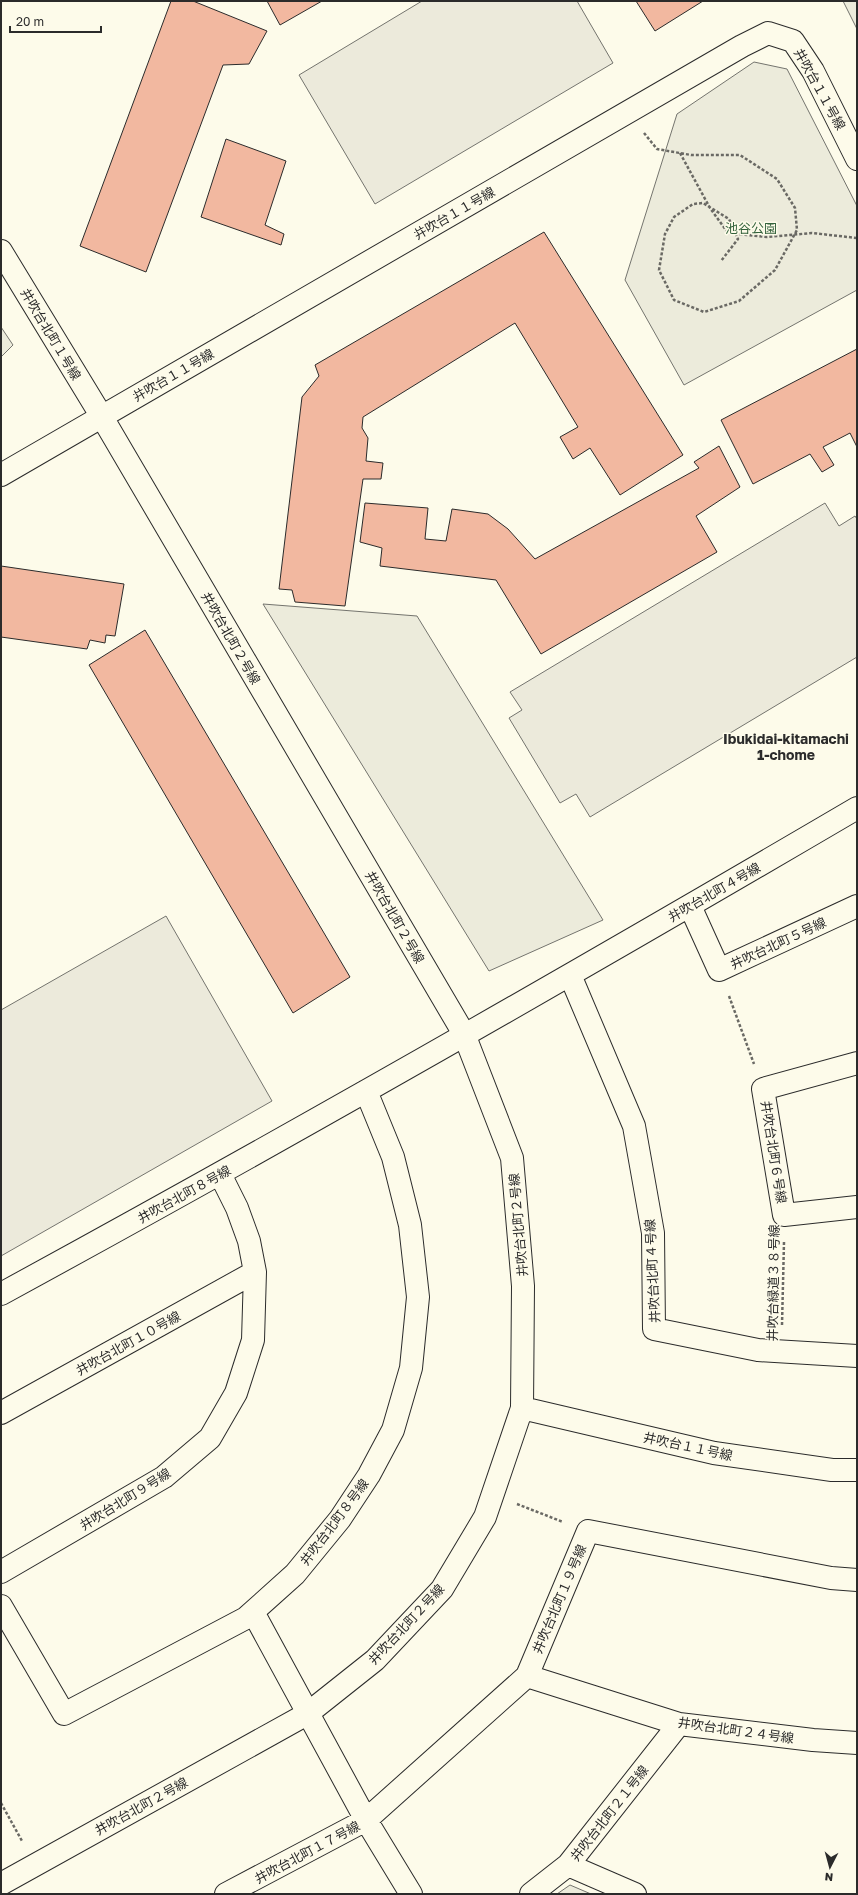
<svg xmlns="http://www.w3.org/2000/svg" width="858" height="1895" viewBox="0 0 858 1895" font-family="'Golos Text','Noto Sans JP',sans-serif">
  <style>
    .green { fill: #ecebdb; stroke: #74746e }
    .parking { fill: #eceadb; stroke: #74746e }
    .building { fill: #f2b8a0; stroke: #2b2b2b }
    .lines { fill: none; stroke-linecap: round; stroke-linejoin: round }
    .street-casing { stroke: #2b2b2b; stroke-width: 24 }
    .secondary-casing { stroke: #2b2b2b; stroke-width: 24 }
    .path { stroke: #6a6964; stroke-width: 2.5; stroke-dasharray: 3 2; stroke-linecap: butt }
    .street { stroke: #fdfbea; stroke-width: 22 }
    .secondary { stroke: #fdfbea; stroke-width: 22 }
    .labels { text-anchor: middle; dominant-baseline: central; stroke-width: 3; stroke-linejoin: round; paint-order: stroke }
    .street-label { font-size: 13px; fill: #2b2b2b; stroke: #fdfbea }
    .park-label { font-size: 13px; fill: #34623c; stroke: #fdfbea }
    .neighbourhood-label { font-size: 14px; font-weight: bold; fill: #2b2b2b; stroke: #fdfbea }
  </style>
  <rect width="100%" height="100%" fill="#fdfbea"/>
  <path class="green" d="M843 1H857V29Z
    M754 62 787 69 857 206V290L684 385 625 280 677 114Z
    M1 327 13 345 1 357Z
    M263 604 417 616 603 920 489 971Z
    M570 1885 591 1894H557Z"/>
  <path class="parking" d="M422 1H577L613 63 375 204 299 75Z
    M825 503 839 526 855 516 857 519V657L590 817 576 794 560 803 509 718 522 710 510 692Z
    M166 916 272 1101 1 1256V1010Z"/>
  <path class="building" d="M171 1H193L267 31 249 64 223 65 146 272 80 246Z
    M267 1H322L280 25Z
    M636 1H703L655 31Z
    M226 139 286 161 265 225 284 234 281 245 201 217Z
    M544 232 683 455 620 495 590 448 573 459 560 437 578 427 515 323 363 417 362 428 368 438 366 461 383 463 381 479H363L345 606 295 602 292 590 279 589 302 397 319 376 315 365Z
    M857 349V447L850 433 823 447 834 465 822 472 810 454 753 484 721 420Z
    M719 446 740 487 696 516 717 552 541 654 496 580 380 566 382 548 360 542 365 503 428 508 425 539 446 541 452 509 488 514 508 529 535 559 699 468 694 462Z
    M1 566 124 584 115 636 106 635 105 643 90 640 87 649 1 637Z
    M145 630 350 977 293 1013 89 665Z"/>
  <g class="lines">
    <defs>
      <path id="street" d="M690 906 719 970 857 906
        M570 975 634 1126 653 1233 654 1329 758 1350 857 1356
        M857 1063 763 1089 784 1215 857 1207
        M1 1294C289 1137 574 974 857 808
        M1 1413 255 1272
        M1 1572 164 1477 210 1438 236 1393 253 1340 255 1272 249 1241 237 1208 220 1174
        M1 1606 64 1714 246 1618 295 1574 340 1519 369 1475 393 1430 411 1368 418 1297 410 1225 393 1157 366 1091
        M253 1612 366 1820 411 1894
        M527 1676 679 1724 813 1740 857 1743
        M568 1865 635 1894
        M226 1894 366 1820 527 1676 588 1531 831 1578 857 1580
        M531 1894 568 1865 679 1724"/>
      <path id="secondary" d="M1 251 102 417 464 1034 512 1158 523 1286 522 1408 485 1517 442 1589 375 1660 307 1714 1 1884
        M1 475 742 46 768 33 793 41 813 71 857 159
        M522 1408 714 1453 832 1470H857"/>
    </defs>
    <use href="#street" class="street-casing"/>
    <use href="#secondary" class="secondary-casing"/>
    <path class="path" d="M644 133 657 149 691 155H740L777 179 795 208 797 230 775 270 739 301 704 312 674 300 659 270 665 234 674 217 693 204 703 203 729 219 738 239 721 261
      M680 153 710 208 728 233 767 237 812 233 857 238
      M729 996 754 1064
      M782 1325 784 1242
      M517 1504 563 1522
      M1 1803 22 1841"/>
    <use href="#street" class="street"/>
    <use href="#secondary" class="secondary"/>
  </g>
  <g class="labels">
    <g class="street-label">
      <text transform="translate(820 89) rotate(61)">井吹台１１号線</text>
      <text transform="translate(454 213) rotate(-30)">井吹台１１号線</text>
      <text transform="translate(51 334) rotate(59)">井吹台北町１号線</text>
      <text transform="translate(173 375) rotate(-30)">井吹台１１号線</text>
      <text transform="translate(231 638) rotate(60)">井吹台北町２号線</text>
      <text transform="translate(714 892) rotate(-30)">井吹台北町４号線</text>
      <text transform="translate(395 917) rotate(60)">井吹台北町２号線</text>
      <text transform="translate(778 943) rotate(-25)">井吹台北町５号線</text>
      <text transform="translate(774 1152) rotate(81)">井吹台北町６号線</text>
      <text transform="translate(184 1194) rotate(-29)">井吹台北町８号線</text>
      <text transform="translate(518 1225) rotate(-95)">井吹台北町２号線</text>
      <text transform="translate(652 1271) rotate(-93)">井吹台北町４号線</text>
      <text transform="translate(773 1283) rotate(-89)">井吹台緑道３８号線</text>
      <text transform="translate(128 1343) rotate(-29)">井吹台北町１０号線</text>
      <text transform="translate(688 1446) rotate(12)">井吹台１１号線</text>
      <text transform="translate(125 1499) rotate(-32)">井吹台北町９号線</text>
      <text transform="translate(334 1522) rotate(-53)">井吹台北町８号線</text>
      <text transform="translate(559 1599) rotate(-67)">井吹台北町１９号線</text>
      <text transform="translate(406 1624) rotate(-47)">井吹台北町２号線</text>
      <text transform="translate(736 1730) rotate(8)">井吹台北町２４号線</text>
      <text transform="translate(141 1806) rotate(-29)">井吹台北町２号線</text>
      <text transform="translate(609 1813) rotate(-52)">井吹台北町２１号線</text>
      <text transform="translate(307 1852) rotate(-28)">井吹台北町１７号線</text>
    </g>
    <g class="park-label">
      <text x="751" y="228">池谷公園</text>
    </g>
    <g class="neighbourhood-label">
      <text x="786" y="738">Ibukidai-kitamachi<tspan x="786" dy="16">1-chome</tspan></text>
    </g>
  </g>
  <rect width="858" height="1895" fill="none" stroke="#2b2b2b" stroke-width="4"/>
  <g transform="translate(830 1867) rotate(186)" stroke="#fdfbea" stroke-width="3" paint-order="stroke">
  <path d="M0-3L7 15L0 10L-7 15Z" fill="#2b2b2b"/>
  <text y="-6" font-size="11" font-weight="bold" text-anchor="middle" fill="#2b2b2b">N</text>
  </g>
  <path d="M10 26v6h91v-6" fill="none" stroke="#2b2b2b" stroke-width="2"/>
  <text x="16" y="26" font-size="12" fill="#2b2b2b" stroke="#fdfbea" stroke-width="3" paint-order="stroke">20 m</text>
</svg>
